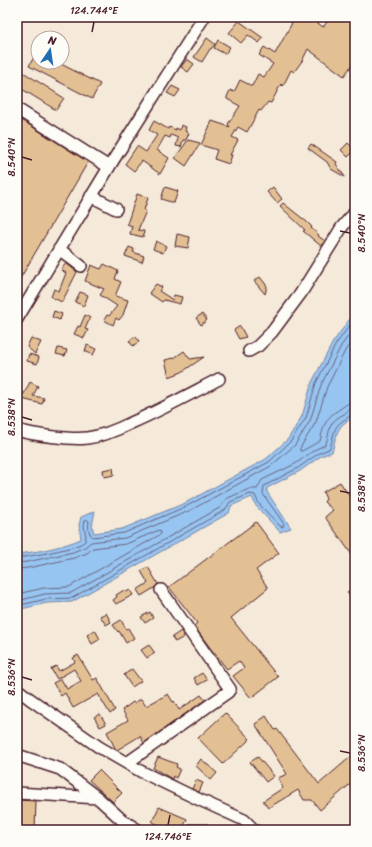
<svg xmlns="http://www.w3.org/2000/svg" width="372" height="847" viewBox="0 0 372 847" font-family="Sriracha,sans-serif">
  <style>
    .water { fill: #97c5f2; stroke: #7883a2 }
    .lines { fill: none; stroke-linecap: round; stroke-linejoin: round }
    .shore { stroke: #69617b; stroke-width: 1 }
    .building { fill: #e3c094; stroke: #4a1f2b }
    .minor-casing { stroke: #4a1f2b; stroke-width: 14 }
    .minor { stroke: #fdfcf7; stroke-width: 11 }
    .ticks { fill: none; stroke: #4a1f2b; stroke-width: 1.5 }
    .neatline { fill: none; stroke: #4a1f2b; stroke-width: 1.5 }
    .ticks-label { font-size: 10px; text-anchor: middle; fill: #4a1f2b }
  </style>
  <rect width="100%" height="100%" fill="#f5ead9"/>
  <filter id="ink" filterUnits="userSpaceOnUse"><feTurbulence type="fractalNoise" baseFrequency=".025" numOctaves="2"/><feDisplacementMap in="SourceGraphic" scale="8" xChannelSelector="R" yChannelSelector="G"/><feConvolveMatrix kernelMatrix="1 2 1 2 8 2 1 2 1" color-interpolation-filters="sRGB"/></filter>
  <g filter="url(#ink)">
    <path class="water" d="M355 312V415C351 420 346 421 342 425 335 433 335 443 332 452L321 456 300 471 267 488V492L291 528 280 532 256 506 252 497 231 506 229 513 72 602 47 603 17 610V554C38 552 62 547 81 539L79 525 81 517 95 511 92 526 94 533 122 529 185 503 266 459 288 439 302 416 312 382 333 342Z"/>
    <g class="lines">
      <path class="shore" d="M355 337 346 349 327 387 316 422 300 448V451H302L320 441C324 425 325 418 340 409 346 405 348 402 355 402
        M17 558C26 557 81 548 85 541 88 534 81 526 86 519L89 521C88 526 88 534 93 537L124 533 187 506 269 462 291 441 306 418 316 383 336 344 355 318
        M17 563 27 562 73 552 85 547 91 542 125 538 189 511 271 466 295 445 310 421 321 385 341 346 355 327
        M17 569 28 568 74 558 87 553 93 548 126 544 159 530 161 532V534L69 587 44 588 17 594
        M17 601 45 594 71 593 221 507 224 501 228 498 249 489H257L262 480 295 464 316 449 325 445C332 430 325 424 344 414 348 411 350 408 355 408
        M17 606 46 599 72 598 225 510 230 502 250 494 255 495 259 504 280 526 283 527 284 524 263 494 264 486 298 468 319 453 329 449C336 434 330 428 347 418 350 416 351 414 355 413"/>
    </g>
    <path class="building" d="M284 17H310L323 27 331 17H352L350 19 355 23V61L344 76 308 49 302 61 294 72 291 70 283 86 281 84 271 103 268 102 261 111 259 110 247 132 238 127 232 137 238 140 230 155H232L229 164 214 159 217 150 201 145 212 121 230 127 228 124 240 106 227 99V97L230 90 234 92 240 80 252 86 258 74 264 77 273 64 259 55 264 47 275 54 292 23Z
      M239 21 263 38 259 43 248 35 241 43 229 33Z
      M207 38 215 44 211 49H210L202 62 194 57Z
      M218 40 230 47 225 54 214 48Z
      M38 50V62H57L100 84 92 99 29 66Z
      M187 59 194 64 188 72 181 67Z
      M23 72 64 98 56 110 17 86V81Z
      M172 86 180 90 175 97 167 93Z
      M17 117 88 162 17 284Z
      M154 121 168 129 169 127 176 130V128L180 130 181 125 186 127 185 131 189 133 186 140H183L181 147 176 146 178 138 171 135 170 138 165 136 157 150 169 158 160 174 142 161 134 171 125 164 137 146 146 152 157 135 149 130Z
      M188 140 200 143 198 147 186 166 175 158Z
      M348 143 355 150 348 157 341 150Z
      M311 144 337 162 336 164 345 177 331 169 327 162 308 148Z
      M165 187 178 191 174 203 161 199Z
      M273 187 282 199 277 203 267 192Z
      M137 194 148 198 144 210 146 211 138 230 144 231 143 237 130 234 132 226 127 224Z
      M283 203 307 222 312 227 311 228 319 235 318 236 325 241 321 246 303 231 305 230 280 206Z
      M177 234 190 237 188 248 175 246Z
      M156 241 166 246 163 253 153 249Z
      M129 247 134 249 133 252 144 256 142 262 125 256Z
      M66 263 77 272 62 302 51 297 54 289 59 291 66 273 61 270Z
      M104 264 118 271 115 279 121 282 115 296 128 300 123 315 119 320 116 318 113 325 104 320 107 315 109 316 117 306 100 295 104 289 85 281 91 265 101 269Z
      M260 277 267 286 265 294 254 281Z
      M156 284 162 287 159 291 173 300 174 295 182 297 180 304 164 300 162 302 149 293Z
      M80 292 88 295 84 306 75 302Z
      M54 311 62 314 60 320 52 317Z
      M202 314 207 320 201 325 196 318Z
      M85 315 90 318 85 329 88 330 84 338 74 334 78 326 80 327Z
      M240 326 246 337 239 339 234 330Z
      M135 336 139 341 133 346 129 341Z
      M31 338 41 342 35 354 27 347Z
      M87 345 96 349 93 355 85 351Z
      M58 348 67 350 65 356 56 354Z
      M184 351 190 359 204 357 182 372 169 377 165 360 174 358Z
      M29 354 39 357 37 364 27 361Z
      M30 382 38 386 33 396 44 398 42 404 18 398 19 394H24Z
      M113 468 114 475 104 477 103 470Z
      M340 482 352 500 355 498V559L325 517 333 510 324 502 326 499 323 492Z
      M256 522 279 553 256 570 268 588 231 618 278 677 251 698 233 676 244 668 239 661 227 669 211 649 194 626 197 623 169 587Z
      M148 567 158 584 154 588 141 596 137 590 148 583 141 571Z
      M355 587V605L347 592Z
      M124 590 126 592 130 590 133 595 116 604 113 600 117 597 116 595Z
      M150 612 153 618 145 623 141 617Z
      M106 613 111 622 106 625 100 616Z
      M121 620 126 629 128 628 134 638 126 643 119 631 118 632 113 625Z
      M95 630 100 639 92 644 87 635Z
      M181 631 184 637 175 642 172 637Z
      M149 645 155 653 147 658 141 650Z
      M78 655 93 680 97 678 115 710 110 714 98 694 73 708 65 693 61 696 53 683 61 679 67 689 81 681 74 669 57 679 51 669 56 666 59 671 75 662 73 658Z
      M132 669 141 681 132 687 124 675Z
      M202 673 207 680 198 685 194 678Z
      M168 694 173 702 174 701 179 710 201 695 205 700 144 743 140 736 117 750 115 748 107 732 128 720 122 710 133 702 134 703 141 699 146 706Z
      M225 713 250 739 223 764 198 738Z
      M100 714 106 724 100 727 94 717Z
      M266 716 275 730 277 729 319 784 355 753V780L320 810 312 800H304L298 790 268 808 263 801 283 788 278 778 287 774 255 724Z
      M158 757 177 764 176 767 180 769 176 778 173 776 172 779 153 768Z
      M258 757 274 776 266 782 250 762Z
      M201 759 217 773 211 780 196 766Z
      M99 770 122 793 113 802 89 780Z
      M196 780 203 783 199 792 192 789Z
      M17 800 36 801 35 830H17Z
      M159 807 187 819 182 830H172L152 822Z
      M189 824H208L206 830Z"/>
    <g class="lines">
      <defs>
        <path id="minor" d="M17 109 109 167
          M91 196 116 209
          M59 249 81 266
          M17 319 114 159 204 17
          M249 351 258 346 272 332 301 293 342 227 355 212
          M17 430C33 435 71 440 87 438 103 436 117 430 131 423 161 410 190 394 219 379
          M17 689 30 699 99 747 142 772 200 800 244 820 254 830
          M17 755 60 769 98 798 122 820 138 830
          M127 763 228 692 230 689 161 590
          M17 793 98 798"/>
      </defs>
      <use href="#minor" class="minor-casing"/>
      <use href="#minor" class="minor"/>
    </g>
  </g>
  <path class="ticks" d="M92 32 94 22M22 157 32 160M340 231 350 233M22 417 32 420M340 491 350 493M22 677 32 680M340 751 350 753M168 825 170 815"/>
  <rect width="372" height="847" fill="none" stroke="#fdfcf7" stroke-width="44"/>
  <g transform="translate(50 50) rotate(13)"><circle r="19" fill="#fdfcf7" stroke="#b5a4a5"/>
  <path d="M0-3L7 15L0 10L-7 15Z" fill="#1f6fb2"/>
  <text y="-6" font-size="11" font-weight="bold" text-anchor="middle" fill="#4a1f2b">N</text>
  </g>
  <rect x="22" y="22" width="328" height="803" class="neatline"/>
  <g class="ticks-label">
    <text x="94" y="14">124.744°E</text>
    <text transform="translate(11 157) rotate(-90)" y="4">8.540°N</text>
    <text transform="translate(361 233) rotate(-90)" y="4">8.540°N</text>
    <text transform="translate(11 417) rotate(-90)" y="4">8.538°N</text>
    <text transform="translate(361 493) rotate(-90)" y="4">8.538°N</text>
    <text transform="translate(11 677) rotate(-90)" y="4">8.536°N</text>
    <text transform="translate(361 753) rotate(-90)" y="4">8.536°N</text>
    <text x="168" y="840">124.746°E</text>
  </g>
</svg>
